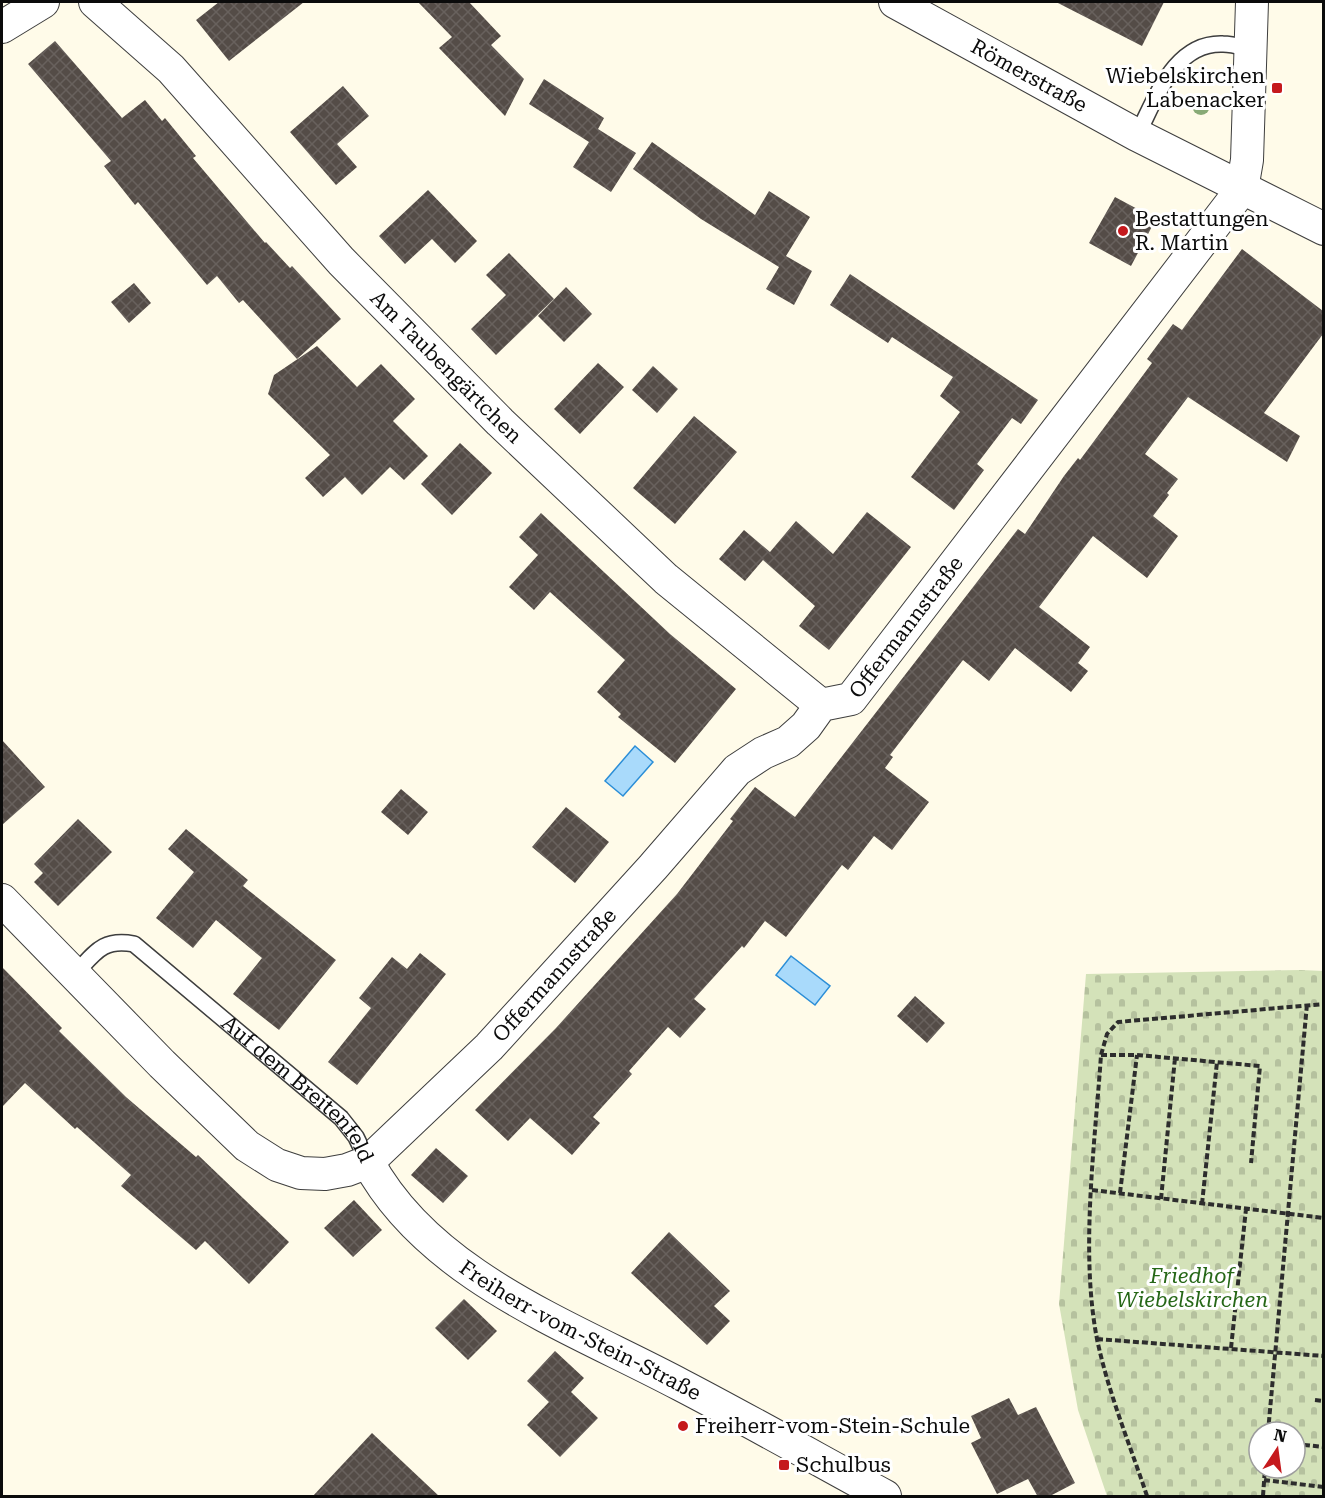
<svg xmlns="http://www.w3.org/2000/svg" width="1325" height="1498" viewBox="0 0 1325 1498" font-family="'Roboto Serif',serif">
  <style>
    .cemetery { fill: url(#cemetery-stones); fill-rule: evenodd }
    .water { fill: #a9dafb; stroke: #2b8ed7; stroke-width: 1.5 }
    .building { fill: url(#building-cross-hatch) }
    .lines { fill: none; stroke-linecap: round; stroke-linejoin: round }
    .service-casing { stroke: #3e3e3e; stroke-width: 18 }
    .minor-casing { stroke: #3e3e3e; stroke-width: 34 }
    .path { stroke: #2d2d2d; stroke-width: 4; stroke-dasharray: 6 3; stroke-linecap: butt }
    .service { stroke: #fff; stroke-width: 15 }
    .minor { stroke: #fff; stroke-width: 32 }
    .tree { fill: #88aa76 }
    .poi-dot { fill: #c5191d; stroke: #fff; stroke-width: 2 }
    .labels { text-anchor: middle; dominant-baseline: central; stroke-width: 6; stroke-linejoin: round; paint-order: stroke }
    .street-label { font-size: 21px; fill: #0b0b0b; stroke: #fff }
    .poi-label { font-size: 21px; fill: #0b0b0b; stroke: #fff; text-anchor: start }
    .park-label { font-size: 21px; font-style: italic; fill: #266717; stroke: #fff }
  </style>
  <defs>
    <pattern id="cemetery-stones" width="16" height="16" patternUnits="userSpaceOnUse" patternTransform="scale(1.5)"><rect width="16" height="16" fill="#d4e2b9"/><path d="M2 7V4a2 2 0 0 1 4 0v3zM10 15v-3a2 2 0 0 1 4 0v3z" fill="#b5c19e"/></pattern>
    <pattern id="building-cross-hatch" width="8" height="8" patternUnits="userSpaceOnUse" patternTransform="scale(1.5)"><rect width="8" height="8" fill="#544c47"/><path d="M0 0l8 8M0 8l8-8" fill="none" stroke="#68615d"/></pattern>
  </defs>
  <rect width="100%" height="100%" fill="#fffbe9"/>
  <path class="cemetery" d="M1301 970 1324 971 1323 1496H1107L1078 1410 1059 1304 1086 974ZM1259 1432H1295V1468H1259Z"/>
  <path class="water" d="M635 746 653 762 623 796 605 781Z
    M791 956 830 986 815 1005 776 975Z"/>
  <path class="building" d="M219 2H304L229 61 196 20Z
    M418 2H469L501 36 491 45 524 79 505 116 439 48 452 37Z
    M1056 2H1164L1142 46Z
    M55 41 122 118 145 100 162 121 165 118 196 156 193 158 265 243 266 242 290 268 292 266 341 319 297 359 243 300 239 303 217 276 207 285 138 202 135 205 104 166 111 161 28 64Z
    M544 79 604 118 598 129 636 153 611 192 573 167 589 142 529 104Z
    M343 86 369 116 337 144 357 167 336 185 290 132Z
    M652 142 755 215 769 191 810 217 786 256 812 271 794 305 766 289 779 267 701 219 633 169Z
    M428 190 477 241 455 263 432 239 405 264 379 236Z
    M1115 197 1156 219 1131 266 1089 243Z
    M1242 249 1323 311V334L1264 413 1300 436 1287 462 1188 397 1145 454 1178 479 1167 493 1169 495 1153 516 1178 536 1147 578 1093 536 1039 607 1090 647 1078 663 1088 671 1071 692 1015 648 989 681 963 660 890 755 893 757 885 768 929 802 892 850 874 836 848 870 842 865 786 937 765 921 744 948 742 946 694 999 706 1009 680 1038 668 1027 629 1071 632 1074 593 1117 600 1123 572 1155 530 1118 508 1141 475 1110 556 1028 677 894 733 821 730 819 755 787 795 817 1018 529 1025 534 1064 476 1078 458 1080 460 1152 363 1147 359 1173 324 1182 330Z
    M509 253 554 299 496 355 471 329 506 295 486 275Z
    M850 274 1038 400 1021 424 1012 418 977 464 984 470 954 510 911 477 960 412 940 396 953 377 892 337 888 343 830 305Z
    M134 283 151 303 129 323 111 302Z
    M566 287 592 314 564 342 538 316Z
    M317 346 357 387 381 364 415 399 393 421 428 456 404 480 390 467 362 495 345 477 323 497 305 478 330 455 268 394 274 375Z
    M598 363 624 387 580 434 554 409Z
    M653 366 678 389 657 413 632 390Z
    M694 416 737 452 675 524 633 488Z
    M460 443 492 473 452 515 421 484Z
    M867 512 911 547 829 650 799 626 815 606 763 560 745 581 719 559 744 530 770 552 796 521 833 554Z
    M541 513 670 634 736 689 675 763 618 717 621 714 597 692 625 660 550 592 534 610 509 587 538 555 519 537Z
    M2 740 45 787 2 825Z
    M401 789 428 812 408 835 381 812Z
    M566 807 609 842 575 883 532 847Z
    M78 819 112 852 58 906 34 882 43 873 34 864Z
    M186 829 248 880 243 886 336 960 279 1030 233 994 262 958 216 920 193 948 156 918 194 872 168 849Z
    M420 953 446 974 357 1085 328 1062 371 1008 359 998 392 957 407 969Z
    M2 967 62 1028 59 1031 126 1097 196 1157 198 1155 289 1242 249 1284 205 1241 196 1250 121 1186 131 1175 77 1127 75 1129 25 1083 2 1107Z
    M915 996 945 1023 927 1043 897 1016Z
    M436 1148 468 1176 443 1203 411 1175Z
    M354 1200 382 1230 353 1257 324 1228Z
    M669 1232 730 1291 714 1306 730 1321 707 1345 631 1273Z
    M464 1299 497 1331 468 1360 435 1328Z
    M555 1351 584 1378 571 1392 598 1418 560 1457 527 1425 549 1402 527 1381Z
    M1009 1398 1018 1415 1036 1407 1075 1483 1048 1497H1038L1028 1479 997 1494 971 1443 981 1438 971 1416Z
    M372 1433 440 1497H312Z"/>
  <g class="lines">
    <defs>
      <g id="service">
        <path d="M1137 135C1156 99 1174 42 1223 44 1232 44 1242 47 1251 49"/>
        <path id="s1" d="M74 975C95 953 102 938 134 944L341 1118 356 1137 368 1162"/>
      </g>
      <g id="minor">
        <path id="s2" d="M95 2 171 69 341 261 500 422 666 579 821 705"/>
        <path id="s3" d="M895 2 1137 135 1324 229"/>
        <path d="M2 27 43 2"/>
        <path id="s4" d="M2 900 162 1064 247 1146 277 1165 301 1173 325 1174 347 1170 368 1162 489 1047 653 867 737 770 763 753 788 742 806 726 821 705 851 699 1242 189 1247 160 1252 2"/>
        <path id="s5" d="M368 1162C429 1276 572 1327 681 1385 750 1421 817 1459 885 1496"/>
      </g>
    </defs>
    <use href="#service" class="service-casing"/>
    <use href="#minor" class="minor-casing"/>
    <path class="path" d="M1101 1055H1137L1260 1066 1251 1163
      M1092 1190 1324 1218
      M1120 1193 1137 1055
      M1161 1199 1175 1058
      M1202 1204 1217 1062
      M1097 1339 1324 1356
      M1231 1348 1246 1209
      M1315 1400 1324 1401
      M1268 1432 1307 1004
      M1295 1444 1324 1447
      M1264 1480 1324 1487
      M1147 1496C1130 1445 1108 1392 1097 1339 1080 1252 1095 1144 1101 1055L1107 1034 1118 1022 1324 1004
      M1263 1496 1265 1468"/>
    <use href="#service" class="service"/>
    <use href="#minor" class="minor"/>
  </g>
  <circle class="tree" cx="1201" cy="106" r="9"/>
  <g class="poi-dot">
    <rect x="1271" y="82" width="12" height="12" rx="3"/>
    <circle cx="1123" cy="231" r="6"/>
    <circle cx="683" cy="1426" r="6"/>
    <rect x="778" y="1459" width="12" height="12" rx="3"/>
  </g>
  <g class="labels">
    <g class="street-label">
      <text stroke="none"><textPath href="#s3" startOffset="153">Römerstraße</textPath></text>
      <text stroke="none"><textPath href="#s2" startOffset="507">Am Taubengärtchen</textPath></text>
      <text stroke="none"><textPath href="#s4" startOffset="1245">Offermannstraße</textPath></text>
      <text stroke="none"><textPath href="#s4" startOffset="741">Offermannstraße</textPath></text>
      <text stroke="none"><textPath href="#s1" startOffset="292">Auf dem Breitenfeld</textPath></text>
      <text stroke="none"><textPath href="#s5" startOffset="276">Freiherr-vom-Stein-Straße</textPath></text>
    </g>
    <g class="poi-label">
      <text x="1265" y="76" text-anchor="end">Wiebelskirchen<tspan x="1265" dy="24">Labenacker</tspan></text>
      <text x="1135" y="219">Bestattungen<tspan x="1135" dy="24">R. Martin</tspan></text>
      <text x="695" y="1426">Freiherr-vom-Stein-Schule</text>
      <text x="796" y="1465">Schulbus</text>
    </g>
    <g class="park-label">
      <text x="1192" y="1276">Friedhof<tspan x="1192" dy="24">Wiebelskirchen</tspan></text>
    </g>
  </g>
  <rect width="1325" height="1498" fill="none" stroke="#0b0b0b" stroke-width="6"/>
  <g transform="translate(1277 1450) rotate(13)"><circle r="28" fill="#ffffff" stroke="#9d9d9d" stroke-width="1.5"/>
  <path d="M0-4.5L10 22L0 15L-10 22Z" fill="#c5191d"/>
  <text y="-9" font-size="16" font-weight="bold" text-anchor="middle" fill="#0b0b0b">N</text>
  </g>
</svg>
